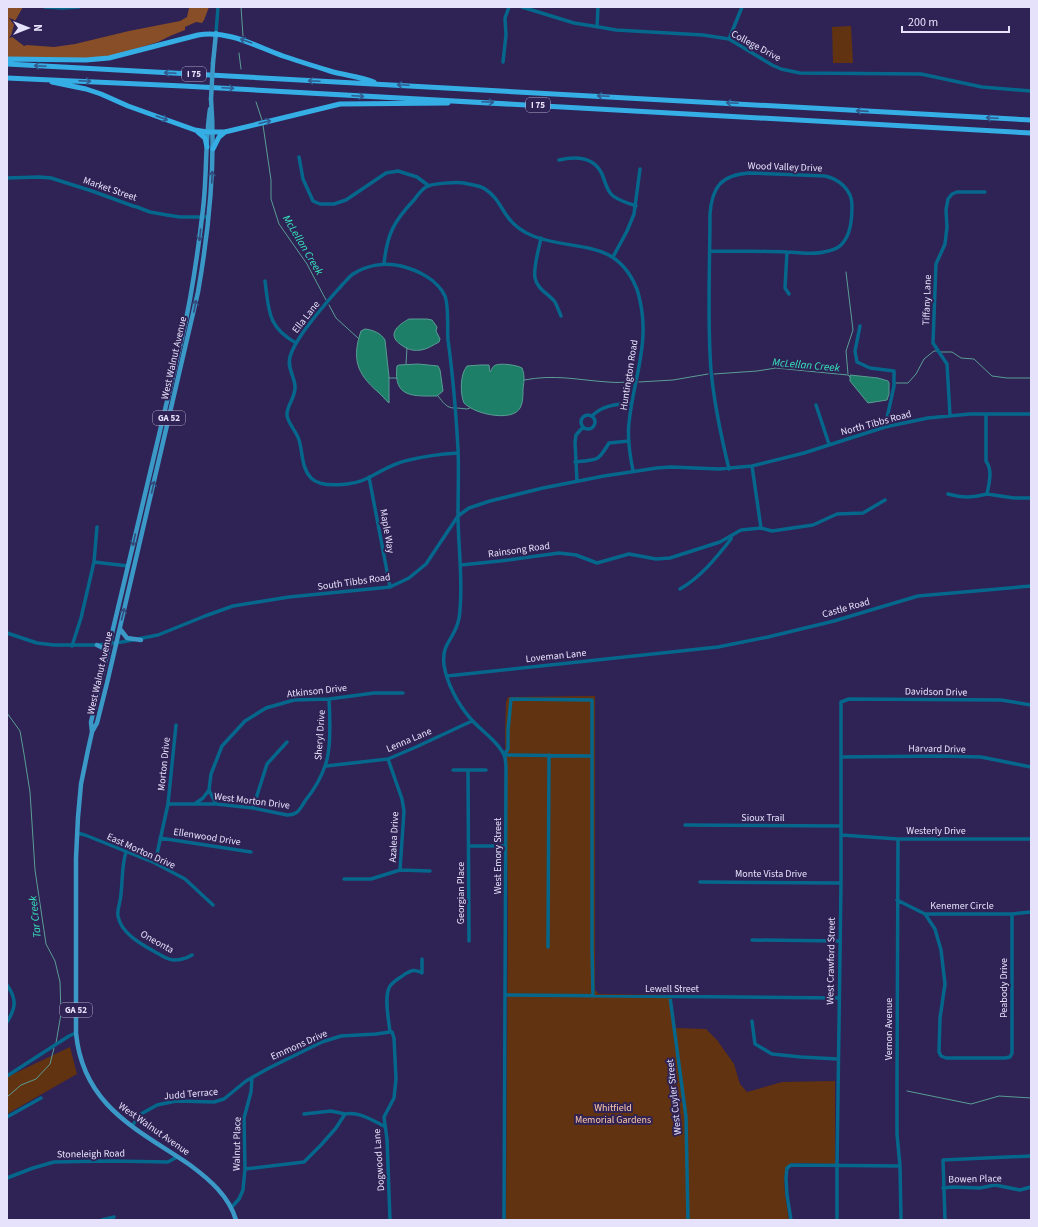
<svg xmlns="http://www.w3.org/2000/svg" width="1038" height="1227" viewBox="0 0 1038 1227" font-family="'Source Sans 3',sans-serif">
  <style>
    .green { fill: #623310 }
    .forest { fill: #884e27 }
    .water { fill: #1d7f68; stroke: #599d94 }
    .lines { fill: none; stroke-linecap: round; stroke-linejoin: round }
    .stream { stroke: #599d94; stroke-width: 1 }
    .minor { stroke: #06678c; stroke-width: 3.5 }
    .major { stroke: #3a99c7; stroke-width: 4.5 }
    .highway { stroke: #35aee5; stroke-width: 5 }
    .major-bridge { stroke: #3a99c7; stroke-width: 4.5 }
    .oneway { stroke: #315a8e }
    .oneway2 { stroke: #334c7c }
    .labels { text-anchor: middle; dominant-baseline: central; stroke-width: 4; stroke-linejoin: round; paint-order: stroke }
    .shield { fill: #2f2254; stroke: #afa8c9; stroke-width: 1 }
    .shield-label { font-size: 9px; font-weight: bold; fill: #e6e2fb }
    .street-label { font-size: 10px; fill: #e6e2fb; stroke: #2f2254 }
    .park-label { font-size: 10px; fill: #fec9a9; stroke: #2f2254 }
    .water-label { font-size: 11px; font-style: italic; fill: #35e7be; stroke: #2f2254 }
  </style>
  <rect width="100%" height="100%" fill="#2f2254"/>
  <path class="green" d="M851 26 853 63H833L832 27Z
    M595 696V990L599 994 671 995 676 1028 706 1029 717 1040 734 1064 740 1084 747 1092 782 1082 835 1081V1164L794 1163 787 1166C781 1182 787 1203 789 1220H506L508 900 505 733 506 702 508 697Z
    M70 1047 77 1074 7 1114V1077Z"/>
  <path class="forest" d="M7 7H23L15 21 11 36 24 46 27 45 54 47 75 44 129 31 180 21 187 17 189 8 188 7H209L204 20 202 23 196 22 185 27V30L170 36 158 42 112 56 85 59 7 57Z"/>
  <path class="water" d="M409 319H427L432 320 437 327 436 331 440 339 439 342C433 345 428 349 421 350 415 351 408 350 403 346 386 336 396 326 409 319Z
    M365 329C373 330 381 333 385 340L389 377V403C385 400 382 395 378 392 356 373 352 358 361 331Z
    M418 364 438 366 440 370 443 391 437 396C413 396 393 398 397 366L399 365Z
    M480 365H489L490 372C492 370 492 366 496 365 501 363 517 365 522 368 525 375 524 382 523 389 523 395 523 403 520 408 513 421 482 415 471 408 469 407 466 405 464 403 460 394 460 374 467 366Z
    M850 375 878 378 888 381 889 383V394L887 400 868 403 850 381Z"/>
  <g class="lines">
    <path class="stream" d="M241 7 243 36
      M239 53 241 69
      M256 102 262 120
      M263 125 271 180V199L279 224 307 264 326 300
      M846 272 853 330 846 351 848 374
      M329 305 336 318 358 338
      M940 352H952L961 358 974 359 992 376 1007 378H1031
      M406 364 407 348
      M714 374 757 371 776 368 848 375 850 377
      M389 378H397
      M524 380C556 374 577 380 608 382 616 383 625 382 633 382
      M639 382 673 380 708 374
      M896 383H908L916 374 924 359 934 351H937
      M438 396C443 402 446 408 454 408
      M457 408 467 409 470 408
      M7 713 20 731 24 754 30 792 35 870 46 944 55 961 60 982 61 1014 56 1043
      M907 1091 971 1104 999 1096 1031 1098
      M7 1097 21 1085 36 1079 50 1064 54 1048"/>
    <path class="minor" d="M45 7 62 8 79 7
      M522 7 574 23 599 27 616 30 703 35 729 39 772 65 781 69 800 73 921 74 982 87 1031 91
      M597 27 598 7
      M216 33 218 7
      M729 39 742 7
      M503 62 506 35 505 18 509 7
      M299 157 303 179 313 201 320 204H334L346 200 386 173 398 171 417 177 429 186
      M559 160C576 156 594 157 602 174 605 181 606 188 611 194 616 200 628 203 636 206
      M7 178 39 177 51 178 92 191 133 206 137 207 150 212 167 215 180 217H208
      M541 238C539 249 533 267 535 278 537 289 549 294 555 302 557 306 559 311 561 316
      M710 251C736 251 761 251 787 252 799 252 812 255 824 252 829 251 837 249 841 245 851 235 852 219 852 205 852 190 839 179 825 176L749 173C721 175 712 187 710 214 710 266 707 318 711 370 714 403 721 436 729 469
      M787 252 785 288 789 294
      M613 257 627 231 634 214 640 169
      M384 264C387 234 394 221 414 200 417 196 421 190 426 187 431 183 458 182 464 183 471 185 479 185 485 189 496 196 500 206 507 216 513 225 523 232 533 236 573 252 615 237 636 287 638 291 639 296 640 301 650 344 633 381 629 423 627 439 630 456 633 471
      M265 281C269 310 267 327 296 343
      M860 326 855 351 857 362 870 368 894 371V386L885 427
      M816 405 829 444
      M950 415 947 364 933 343 936 264 945 244 947 227 946 210 948 199 952 194 957 192H985
      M581 422a7 7 0 1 1 14 0a7 7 0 1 1-14 0Z
      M592 416C602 405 618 404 632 403
      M458 453C442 454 425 456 409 460 393 463 382 471 368 478 355 485 322 489 311 478 301 467 303 453 299 440 297 432 286 421 287 414 287 405 296 397 295 386 294 375 287 368 290 357 295 337 328 301 342 285 346 281 349 277 353 274 367 265 385 262 401 266 417 270 437 279 445 296 449 307 447 327 448 340 453 376 456 413 458 449 459 471 458 493 458 514 458 546 463 577 460 609 460 615 458 623 456 628 449 644 442 646 444 665 447 684 458 704 470 718 480 730 498 741 504 755 506 759 506 765 506 770L504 1220
      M575 462C598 459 597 463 609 443L629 441
      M752 466 761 528
      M369 477 390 587
      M577 481 575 442 576 435 583 427
      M948 494C963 498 971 498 987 494 989 483 993 471 986 461V414
      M987 494 1014 498H1031
      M97 527 94 562 128 566
      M461 565 500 561 559 553 576 555 597 563 629 554 656 559 670 558 720 542 741 530 761 528 772 531 813 525 837 514 863 513 885 500
      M680 589C701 577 716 558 731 539V536
      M7 633 37 643 54 645H97L122 642 158 635 205 616 233 606 289 597 390 587 409 578 426 564 458 516 469 508 490 501 543 488 604 476 657 468 671 467 719 469 752 466 804 453 885 427 928 418 970 414H1031
      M72 646 81 618 94 562
      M447 676 718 647 768 637 834 621 918 596 1031 586
      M504 755 508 749V730L511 699 592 700V949L593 996
      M504 755 591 756
      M841 757 941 756 981 757 1031 767
      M388 759 402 799 404 811 400 870
      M326 766 388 759 416 747 472 721
      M453 770H486
      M468 770 469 941
      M196 803 203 798 209 790
      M168 804 176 725
      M216 804 209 790 211 774 222 746 245 721 266 708 294 700 329 699 374 693H403
      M253 808 267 764 287 742
      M685 825 841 826
      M77 833 85 835 155 863 185 879 213 905
      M841 835 898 839H1031
      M160 838 251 852
      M898 839 897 1083V1134L900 1166 901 1220
      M469 846H506
      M126 852C121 868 123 885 120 901 119 906 117 911 118 916 121 934 143 945 157 953 163 956 168 960 174 960 180 960 187 958 192 955
      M155 863 168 804H216L253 808 287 815C298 815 300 809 305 801 313 791 321 778 325 766 331 751 330 716 329 699
      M344 879H371L400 870 430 871
      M700 882 841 883
      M897 900 925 914H1012L1031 912
      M925 914 935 929 941 950 945 984 940 1018 939 1052 941 1056 946 1058H1005L1010 1057 1012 1053V914
      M752 940 839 941
      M548 947 549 755
      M7 985C17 999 16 1008 7 1022
      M505 995 839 998
      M670 997 686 1117 688 1220
      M752 1021 755 1044 772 1054 801 1057 838 1059
      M390 1032H392L394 1038 396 1079 394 1098 384 1117 387 1139 390 1220
      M7 1076 69 1036 76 1033
      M304 1114 331 1111 345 1114
      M7 1117 41 1098
      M132 1126 141 1114 157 1105 176 1101 214 1102 224 1099 246 1081 269 1068 322 1042 341 1036 376 1034 390 1032C389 1021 384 999 389 988 391 982 400 978 405 974 412 970 415 969 422 973V959
      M245 1169 304 1162 321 1145 336 1128 345 1114C358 1111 372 1120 384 1126
      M7 1178 33 1168 54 1162 112 1161 168 1162 177 1157
      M943 1188 953 1187 980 1188 995 1185 1020 1190 1031 1187
      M231 1208 239 1199 243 1190 245 1169 244 1118 251 1092 252 1078
      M102 1220 114 1217
      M791 1220 787 1195 786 1178 787 1168 791 1165 900 1166
      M837 1220V1166L841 883V702L849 699 1001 700 1031 705
      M945 1220 943 1160 1031 1156"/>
    <path class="major" d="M213 63 216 33
      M211 99C216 163 209 229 198 292L107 683 97 723 92 732 88 750 81 784 78 817 76 858V1033C83 1106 137 1129 190 1165 209 1179 229 1196 236 1220
      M120 629 127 638 141 640
      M97 645 103 648 107 656
      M92 732 91 722 182 338C192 295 198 252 203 209 207 176 205 142 210 109"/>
    <path class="highway" d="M7 59 86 60 109 58 198 35C229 30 255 46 283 56 298 61 314 66 330 71 344 75 360 77 374 82
      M7 64 1031 120
      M7 78 183 86 1031 133
      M52 82 86 89 101 94 128 106 195 130 207 132H225L340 104 448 103
      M198 132 205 138 207 147
      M213 149 219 137 225 132"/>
    <path class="major-bridge" d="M211 99 213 63"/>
  </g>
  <defs><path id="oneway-shaft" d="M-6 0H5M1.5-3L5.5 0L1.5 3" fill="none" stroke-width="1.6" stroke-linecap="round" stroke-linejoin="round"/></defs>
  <g class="oneway">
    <use href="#oneway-shaft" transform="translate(246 41) rotate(-160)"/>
    <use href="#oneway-shaft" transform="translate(40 66) rotate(-177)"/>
    <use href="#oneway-shaft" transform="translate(170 73) rotate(-177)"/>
    <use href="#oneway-shaft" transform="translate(85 81) rotate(3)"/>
    <use href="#oneway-shaft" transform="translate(314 81) rotate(-177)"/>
    <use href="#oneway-shaft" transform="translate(403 85) rotate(-177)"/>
    <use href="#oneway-shaft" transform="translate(228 88) rotate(3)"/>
    <use href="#oneway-shaft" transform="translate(358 96) rotate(3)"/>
    <use href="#oneway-shaft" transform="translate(603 96) rotate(-177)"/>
    <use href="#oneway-shaft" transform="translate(488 102) rotate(3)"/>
    <use href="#oneway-shaft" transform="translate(732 103) rotate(-177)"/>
    <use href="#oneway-shaft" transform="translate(862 111) rotate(-176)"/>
    <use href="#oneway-shaft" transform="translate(162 118) rotate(20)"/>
    <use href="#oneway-shaft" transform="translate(992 118) rotate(-177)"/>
    <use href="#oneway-shaft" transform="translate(265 122) rotate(-14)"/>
  </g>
  <g class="oneway2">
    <use href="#oneway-shaft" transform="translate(212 177) rotate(-87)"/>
    <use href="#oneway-shaft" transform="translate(200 235) rotate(96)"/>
    <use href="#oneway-shaft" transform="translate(195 306) rotate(-79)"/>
    <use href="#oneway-shaft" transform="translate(153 487) rotate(-77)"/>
    <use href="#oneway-shaft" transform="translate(134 540) rotate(103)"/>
    <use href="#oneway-shaft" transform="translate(123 614) rotate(-76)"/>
  </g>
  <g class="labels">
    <g class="shield">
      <rect x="182" y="67" width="24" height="14" rx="3"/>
      <rect x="526" y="98" width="24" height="14" rx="3"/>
      <rect x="153" y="411" width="32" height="14" rx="3"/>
      <rect x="60" y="1003" width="32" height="14" rx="3"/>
    </g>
    <g class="shield-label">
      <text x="194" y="74">I 75</text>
      <text x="538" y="105">I 75</text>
      <text x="169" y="418">GA 52</text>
      <text x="76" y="1010">GA 52</text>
    </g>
    <g class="street-label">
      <text transform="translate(756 46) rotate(28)">College Drive</text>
      <text transform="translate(785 167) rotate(2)">Wood Valley Drive</text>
      <text transform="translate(110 189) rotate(19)">Market Street</text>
      <text transform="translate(927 300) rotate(-88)">Tiffany Lane</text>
      <text transform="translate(306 317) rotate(-52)">Ella Lane</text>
      <text transform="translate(174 358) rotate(-77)">West Walnut Avenue</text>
      <text transform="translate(629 375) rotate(-81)">Huntington Road</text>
      <text transform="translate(876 423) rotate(-15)">North Tibbs Road</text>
      <text transform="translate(387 531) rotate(80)">Maple Way</text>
      <text transform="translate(519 550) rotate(-8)">Rainsong Road</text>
      <text transform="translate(354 582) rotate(-8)">South Tibbs Road</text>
      <text transform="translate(846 608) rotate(-16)">Castle Road</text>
      <text transform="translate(556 656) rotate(-6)">Loveman Lane</text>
      <text transform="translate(100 673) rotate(-77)">West Walnut Avenue</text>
      <text transform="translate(317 691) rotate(-6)">Atkinson Drive</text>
      <text transform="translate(936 692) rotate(1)">Davidson Drive</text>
      <text transform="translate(320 735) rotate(-86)">Sheryl Drive</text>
      <text transform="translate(409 740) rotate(-23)">Lenna Lane</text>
      <text transform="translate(937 749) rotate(1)">Harvard Drive</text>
      <text transform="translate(164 764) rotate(-84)">Morton Drive</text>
      <text transform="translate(252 801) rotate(7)">West Morton Drive</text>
      <text x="763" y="818">Sioux Trail</text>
      <text x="936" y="831">Westerly Drive</text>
      <text transform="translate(207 837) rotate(9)">Ellenwood Drive</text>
      <text transform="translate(394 837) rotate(-87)">Azalea Drive</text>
      <text transform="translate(141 851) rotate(24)">East Morton Drive</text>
      <text transform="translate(498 856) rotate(-90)">West Emory Street</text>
      <text x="771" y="874">Monte Vista Drive</text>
      <text transform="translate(461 893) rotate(-90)">Georgian Place</text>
      <text x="962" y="906">Kenemer Circle</text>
      <text transform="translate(157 942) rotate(29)">Oneonta</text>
      <text transform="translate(831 961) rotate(-89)">West Crawford Street</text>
      <text transform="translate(1004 988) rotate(-90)">Peabody Drive</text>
      <text x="672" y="989">Lewell Street</text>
      <text transform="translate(889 1029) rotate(-90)">Vernon Avenue</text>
      <text transform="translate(299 1045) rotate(-24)">Emmons Drive</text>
      <text transform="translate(191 1094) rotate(-5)">Judd Terrace</text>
      <text transform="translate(674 1097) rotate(-96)">West Cuyler Street</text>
      <text transform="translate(154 1129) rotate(35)">West Walnut Avenue</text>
      <text transform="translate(237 1144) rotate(-89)">Walnut Place</text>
      <text transform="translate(91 1154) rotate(-1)">Stoneleigh Road</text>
      <text transform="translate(379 1160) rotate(-94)">Dogwood Lane</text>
      <text transform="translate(975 1179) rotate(-1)">Bowen Place</text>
    </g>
    <g class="park-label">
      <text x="613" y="1108">Whitfield<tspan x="613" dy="12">Memorial Gardens</tspan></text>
    </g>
    <g class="water-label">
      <text transform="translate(303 245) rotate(59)">McLellan Creek</text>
      <text transform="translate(806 365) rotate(5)">McLellan Creek</text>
      <text transform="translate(35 917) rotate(-96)">Tar Creek</text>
    </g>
  </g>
  <rect width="1038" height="1227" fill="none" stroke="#e6e2fb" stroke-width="16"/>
  <g transform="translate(28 28) rotate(90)" stroke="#2f2254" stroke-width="3" paint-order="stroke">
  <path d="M0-3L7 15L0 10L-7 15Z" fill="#e6e2fb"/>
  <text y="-6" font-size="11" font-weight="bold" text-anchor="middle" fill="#e6e2fb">N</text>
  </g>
  <path d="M902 26v6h107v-6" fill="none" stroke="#e6e2fb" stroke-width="2"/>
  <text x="908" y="26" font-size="12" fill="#e6e2fb" stroke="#2f2254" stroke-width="3" paint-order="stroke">200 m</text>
</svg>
